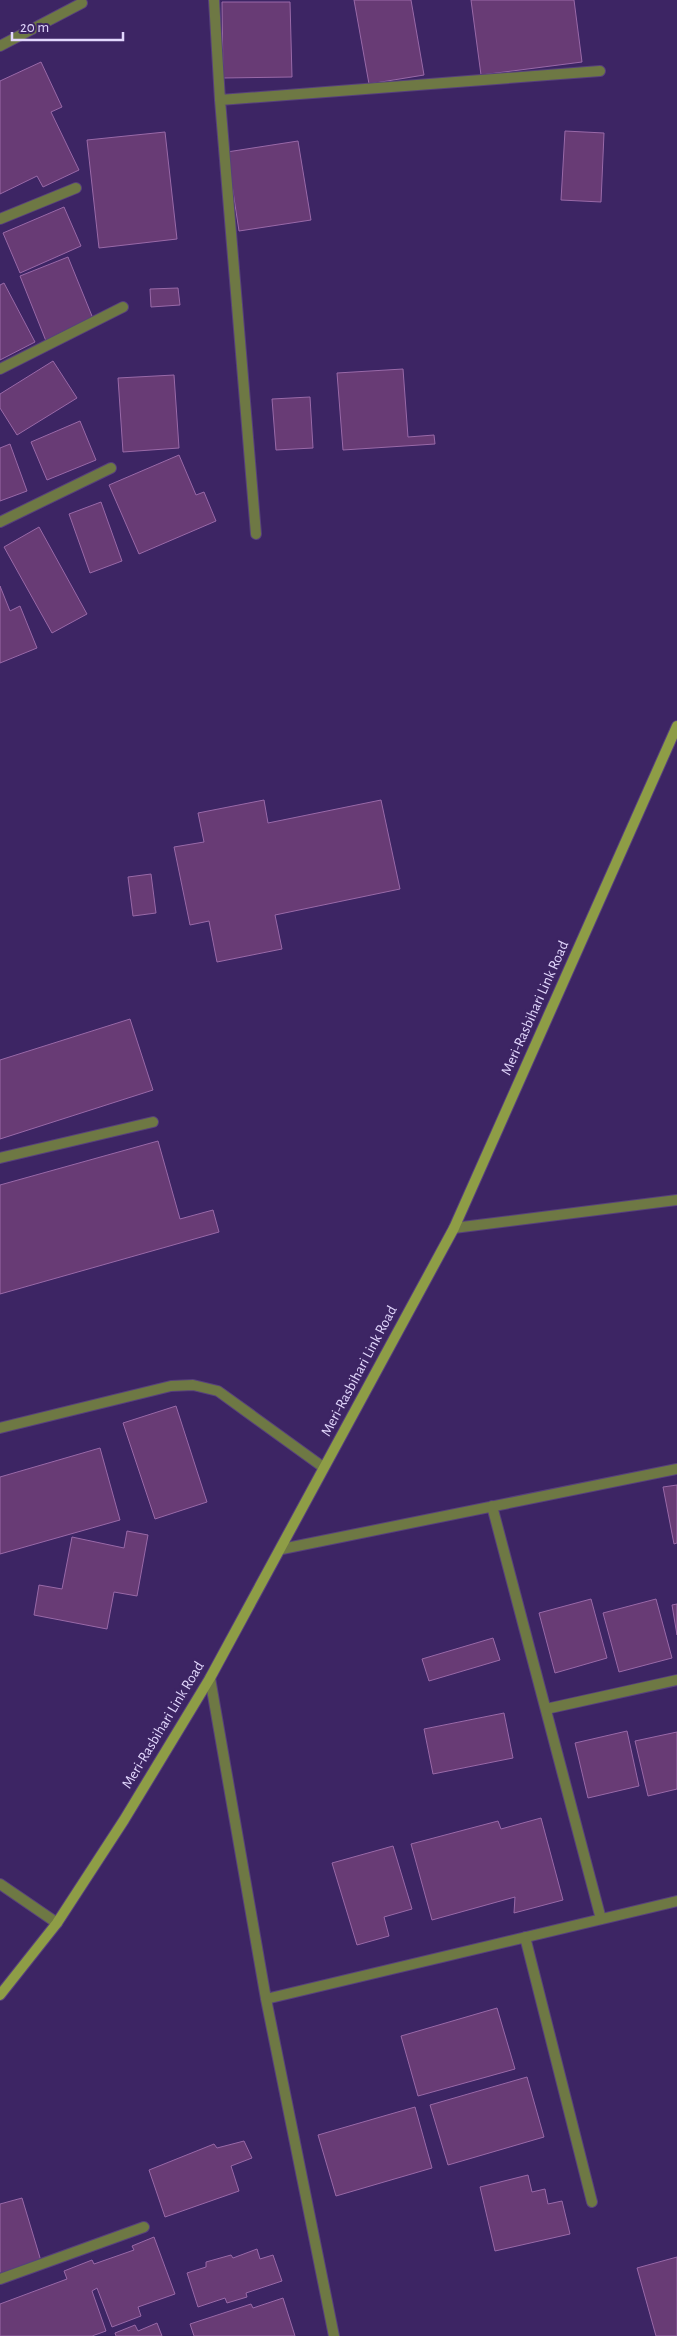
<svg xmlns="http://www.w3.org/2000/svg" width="677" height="2336" viewBox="0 0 677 2336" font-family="'Alegreya Sans',sans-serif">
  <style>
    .building { fill: #683b75; stroke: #9969a8 }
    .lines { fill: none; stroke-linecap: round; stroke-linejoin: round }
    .minor-casing { stroke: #57417c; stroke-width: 12 }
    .secondary-casing { stroke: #57417c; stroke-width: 12 }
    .minor { stroke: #6e7844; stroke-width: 10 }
    .secondary { stroke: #8e9d46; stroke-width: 10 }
    .labels { text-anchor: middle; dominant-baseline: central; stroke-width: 5; stroke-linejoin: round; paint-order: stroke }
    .street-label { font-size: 15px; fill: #e2d7fd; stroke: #3d2564 }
  </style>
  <rect width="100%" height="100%" fill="#3d2564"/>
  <path class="building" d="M354 0H411L424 75 369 84Z
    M471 0H574L582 62 481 75Z
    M222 2H290L292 77 223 78Z
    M41 62 62 107 51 112 79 170 43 187 37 176 0 194V81Z
    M565 131 604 133 601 202 561 200Z
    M165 132 177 239 99 248 87 140Z
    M298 141 311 220 239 231 227 152Z
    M64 207 81 246 20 273 3 233Z
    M68 257 94 321 46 341 20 276Z
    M4 283 35 342 0 360V285Z
    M178 288 180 305 151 307 150 289Z
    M53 361 77 398 17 435 0 408V394Z
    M403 369 408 437 434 435 435 444 343 450 337 373Z
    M174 375 179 448 123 452 118 378Z
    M310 397 313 448 276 450 272 399Z
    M80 421 96 460 47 480 31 442Z
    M10 444 27 491 0 501V448Z
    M179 455 196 495 204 492 216 521 139 554 109 485Z
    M101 502 122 561 90 573 69 514Z
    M39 527 87 614 52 633 4 547Z
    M0 586 10 611 20 606 37 648 0 663Z
    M264 800 268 823 381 800 400 889 275 915 282 949 217 962 209 921 190 925 174 847 204 842 198 813Z
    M151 874 156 913 133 916 128 877Z
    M130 1019 153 1090 0 1139V1060Z
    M158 1141 180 1219 213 1210 219 1232 0 1294V1185Z
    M176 1406 207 1502 155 1519 123 1423Z
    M100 1448 120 1520 0 1554V1477Z
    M677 1485V1543L674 1544 663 1487Z
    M127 1531 148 1535 137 1596 114 1592 107 1629 34 1615 39 1585 62 1589 72 1537 124 1548Z
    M591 1599 607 1658 555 1673 539 1613Z
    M656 1599 672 1658 619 1672 603 1613Z
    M677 1604V1635L672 1605Z
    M493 1638 500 1660 429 1681 422 1659Z
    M504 1713 513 1758 433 1774 424 1729Z
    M627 1731 639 1786 588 1798 575 1743Z
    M677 1732V1789L648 1796 635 1741Z
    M541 1818 563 1900 514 1913 515 1897 432 1920 411 1844 498 1821 501 1829Z
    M393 1846 412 1909 384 1917 389 1936 357 1945 332 1863Z
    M497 2008 515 2069 418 2096 401 2036Z
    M527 2077 544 2137 448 2165 430 2105Z
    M415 2107 432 2168 336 2196 318 2135Z
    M244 2141 252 2158 231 2166 239 2191 165 2217 149 2170 214 2144 217 2148Z
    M528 2175 532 2192 545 2189 548 2204 562 2201 570 2234 495 2251 480 2187Z
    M22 2198 41 2261 0 2274V2204Z
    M154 2237 175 2294 138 2307 141 2316 112 2327 97 2288 92 2291 106 2331 92 2336H0V2304L67 2279 64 2271 92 2260 94 2264 134 2250 132 2246Z
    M257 2249 260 2259 273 2255 282 2281 246 2293 247 2297 227 2303 225 2298 198 2307 187 2273 206 2267V2262L231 2255 233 2258Z
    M677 2257V2336H656L637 2268Z
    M283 2298 295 2336H194L190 2324 251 2304 253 2308Z
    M157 2323 162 2336H116L115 2333 135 2325 138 2331Z"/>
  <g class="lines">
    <defs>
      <path id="minor" d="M214 0 220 100 256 534
        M0 46 82 3
        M220 100 600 71
        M0 219 76 188
        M0 369 123 307
        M0 522 111 468
        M0 1158 153 1122
        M454 1228 677 1200
        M0 1428 171 1386 193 1385 218 1391 323 1467
        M492 1506 601 1919
        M282 1549 677 1469
        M210 1678 266 1999 334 2336
        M546 1709 677 1680
        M0 1884 57 1923
        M525 1937 592 2202
        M266 1999 677 1901
        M0 2279 144 2227"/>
      <path id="secondary" d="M0 1995 57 1923 124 1820 210 1678 454 1228 677 726"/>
    </defs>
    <use href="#minor" class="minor-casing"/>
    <use href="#secondary" class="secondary-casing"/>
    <use href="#minor" class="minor"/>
    <use href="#secondary" class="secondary"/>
  </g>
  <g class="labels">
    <g class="street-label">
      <text transform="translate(535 1008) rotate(-66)">Meri-Rasbihari Link Road</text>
      <text transform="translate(359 1371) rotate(-62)">Meri-Rasbihari Link Road</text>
      <text transform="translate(163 1725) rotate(-59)">Meri-Rasbihari Link Road</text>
    </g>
  </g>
  <path d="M12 32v8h111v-8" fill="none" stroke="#e2d7fd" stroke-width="2.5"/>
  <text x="20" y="32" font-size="15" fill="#e2d7fd" stroke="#3d2564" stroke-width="4" paint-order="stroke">20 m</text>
</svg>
